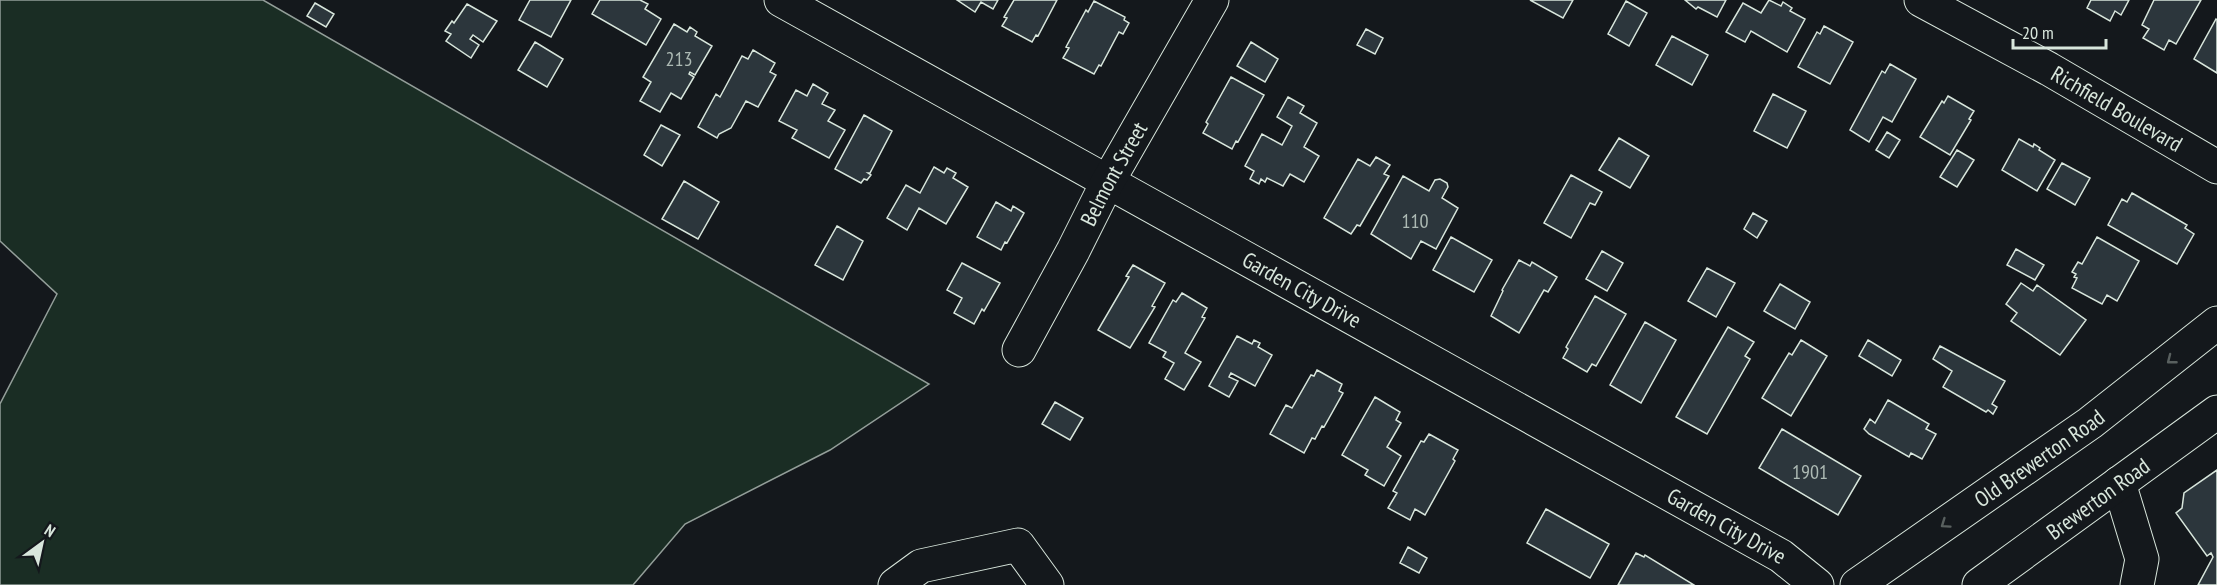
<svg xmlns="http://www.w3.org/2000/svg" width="2217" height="585" viewBox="0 0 2217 585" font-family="'PT Sans Narrow',sans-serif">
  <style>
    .green { fill: #1a2d24; stroke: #939e99; stroke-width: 1.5 }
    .building { fill: #2c363c; stroke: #d8e6dc; stroke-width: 1.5 }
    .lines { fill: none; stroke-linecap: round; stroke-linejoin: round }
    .minor-casing { stroke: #d8e6dc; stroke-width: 35 }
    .major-casing { stroke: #d8e6dc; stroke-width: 35 }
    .minor { stroke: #14181c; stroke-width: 33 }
    .major { stroke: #14181c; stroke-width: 33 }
    .oneway { stroke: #59605f }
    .labels { text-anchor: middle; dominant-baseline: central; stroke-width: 4.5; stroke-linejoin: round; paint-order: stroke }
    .number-label { font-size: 20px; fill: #adbab4 }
    .street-label { font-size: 22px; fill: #d8e6dc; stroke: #14181c }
  </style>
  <rect width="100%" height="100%" fill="#14181c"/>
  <path class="green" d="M0 0H263L929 384 830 450 685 524 633 585H0V404L57 294 0 241Z"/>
  <path class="building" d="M530 0H571L551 37 519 20Z
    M600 0H640L648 4 645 9 661 19 646 45 592 14Z
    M957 0H998L993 9 981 2 975 12Z
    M1014 0H1057L1038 36 1036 35 1032 42 1002 26 1007 18 1004 17Z
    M1530 0H1573L1563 18Z
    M1685 0H1726L1717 17 1698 7 1696 9Z
    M1769 0 1781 6 1783 2 1792 8 1790 11 1805 19 1787 52 1751 31 1745 42 1726 32 1743 3 1761 13Z
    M2091 0H2129L2121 15 2115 11 2110 21 2087 8Z
    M2154 0H2201L2176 44 2169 40 2164 50 2143 38 2149 29 2142 25Z
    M1094 1 1125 17 1124 20 1129 23 1123 34 1119 32 1101 66 1099 65 1094 74 1063 58 1069 48 1066 47 1086 10 1088 12Z
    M1626 1 1647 13 1629 46 1608 34Z
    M315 3 334 14 326 27 307 16Z
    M467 4 497 21 483 42 473 35 470 39 479 45 471 58 446 41 451 34 445 31 452 21 454 23Z
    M2216 19 2217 20V73L2194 59Z
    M674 24 687 32 690 27 697 32 695 36 712 46 695 75 690 72 689 74 694 77 681 99 671 93 660 112 640 101 651 82 643 77Z
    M1824 26 1853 42 1830 84 1798 67 1817 32 1820 34Z
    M1366 29 1383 38 1375 54 1357 45Z
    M1672 36 1708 55 1692 85 1656 65Z
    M535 42 563 59 547 87 518 70Z
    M1251 42 1278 59 1265 82 1237 66Z
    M753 50 775 63 770 72 776 75 758 107 746 101 731 128 719 134 717 138 698 127 716 94 720 97 742 56 748 59Z
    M1890 64 1916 79 1892 122 1883 117 1869 142 1850 130 1882 71 1885 73Z
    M1231 77 1264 95 1238 142 1236 141 1232 149 1203 133 1208 124 1206 122Z
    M813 84 828 93 822 104 835 110 828 121 845 130 829 158 792 138 797 130 779 121 796 90 807 96Z
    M1773 94 1806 111 1787 148 1754 131Z
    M1948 96 1974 111 1969 119 1971 120 1950 155 1920 137 1942 101 1944 103Z
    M1288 97 1304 106 1300 113 1317 123 1304 147 1319 156 1304 182 1290 174 1283 186 1267 178 1265 182 1261 179 1259 184 1250 179 1254 171 1245 166 1262 134 1282 145 1292 126 1277 117Z
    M864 115 892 131 870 173H868L871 175 867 180 864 179 861 183 835 169Z
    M661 125 680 135 662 166 644 155Z
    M1887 132 1900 140 1889 158 1876 150Z
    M1619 138 1649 156 1630 188 1599 170Z
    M2019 139 2033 147 2034 144 2040 148 2039 150 2055 160 2037 191 2002 170Z
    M1957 150 1974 160 1957 187 1940 177Z
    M1376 157 1390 165 1384 174 1389 176 1360 226 1357 225 1351 234 1324 218 1358 159 1370 166Z
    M2062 163 2090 178 2075 205 2047 189Z
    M934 167 944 173 947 168 956 173 953 178 968 187 946 224 919 208 907 230 887 218 906 185 920 193Z
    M1571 175 1602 192 1595 205 1590 203 1571 238 1544 223Z
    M1403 176 1429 191 1435 180 1440 179 1447 183 1448 187 1442 198 1458 208 1436 249 1421 241 1411 259 1371 234Z
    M684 181 719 202 698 239 662 219Z
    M2132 193 2187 225 2185 228 2194 234 2177 264 2108 225 2122 199 2127 202Z
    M996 202 1011 211 1013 206 1024 213 1007 243 1005 242 1001 250 977 237Z
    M1753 213 1767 221 1757 238 1744 229Z
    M837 226 863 241 843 280 815 265Z
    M1451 237 1492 260 1474 292 1433 270Z
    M2097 237 2139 261 2117 301 2107 295 2102 304 2072 288 2077 278 2074 277 2076 274 2072 272 2078 262 2082 264Z
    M2016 249 2044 265 2035 280 2007 265Z
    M1602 251 1623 263 1607 291 1586 279Z
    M1519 260 1530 266 1532 262 1557 277 1548 292 1544 290 1519 333 1491 316 1503 291 1502 290Z
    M962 263 1000 283 984 311 982 309 974 324 954 313 962 298 947 290Z
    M1133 265 1165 283 1152 306 1155 307 1130 348 1098 330 1129 277 1126 276Z
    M1707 268 1735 283 1716 317 1688 301Z
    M2021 283 2033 291 2037 285 2086 320 2060 355 2011 321 2017 313 2006 304Z
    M1780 284 1810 302 1795 329 1764 311Z
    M1182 293 1207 308 1202 317 1205 318 1185 353 1201 362 1184 390 1165 379 1174 363 1163 357 1166 352 1149 343 1173 300 1176 302Z
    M1595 296 1626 314 1596 366 1592 364 1587 372 1563 358 1568 349 1566 347Z
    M1645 322 1676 340 1641 403 1610 385Z
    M1728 327 1754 342 1745 356 1750 359 1707 434 1676 417Z
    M1237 336 1252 344 1254 340 1260 343 1258 347 1272 355 1255 386 1231 373 1229 377 1238 381 1229 397 1209 386Z
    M1801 340 1827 356 1791 416 1762 398 1789 353 1792 355Z
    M1868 340 1901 360 1892 376 1859 356Z
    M1940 346 2005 381 1992 404 1997 407 1993 414 1988 410 1986 412 1943 387 1952 371 1933 359Z
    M1317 370 1342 384 1339 391 1343 393 1324 427 1322 426 1315 439 1312 438 1304 453 1270 434 1286 405 1292 408 1311 375 1314 376Z
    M1375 397 1400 412 1396 420 1401 423 1387 447 1401 456 1384 486 1365 475 1368 470 1342 455Z
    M1888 400 1929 424 1926 429 1936 434 1922 459 1911 453 1909 457 1869 434 1864 429 1870 419 1875 423Z
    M1055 402 1083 418 1070 440 1042 424Z
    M1782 429 1861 476 1838 515 1759 468Z
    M1429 434 1458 450 1453 459 1455 461 1425 515 1415 509 1410 520 1388 508 1397 493 1393 491 1421 441 1424 442Z
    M2217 470V585H2198L2213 557 2211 553 2207 556 2176 513 2182 508 2184 493Z
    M1546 509 1609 544 1590 578 1527 543Z
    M1408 547 1427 558 1419 573 1400 563Z
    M1636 553 1644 557 1645 555 1694 585H1618Z"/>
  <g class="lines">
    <defs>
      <g id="minor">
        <path id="s1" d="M781 0 1781 556 1817 585"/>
        <path id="s2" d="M1921 0 2049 69 2217 167"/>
        <path id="s3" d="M1019 350 1073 251 1107 183 1212 0"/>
        <path d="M2119 483 2142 559 2137 585"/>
        <path d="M895 585 921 566 1018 545 1047 585"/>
        <path id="s4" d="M1857 585 2090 423 2217 323"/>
      </g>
      <g id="major">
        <path id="s5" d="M1979 585 2217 412"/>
      </g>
    </defs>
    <use href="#minor" class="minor-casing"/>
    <use href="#major" class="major-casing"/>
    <use href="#minor" class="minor"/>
    <use href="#major" class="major"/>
  </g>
  <defs><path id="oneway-chevron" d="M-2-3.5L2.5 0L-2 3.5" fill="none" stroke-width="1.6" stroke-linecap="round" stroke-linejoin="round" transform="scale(1.5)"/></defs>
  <g class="oneway">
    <use href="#oneway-chevron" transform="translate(2171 360) rotate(142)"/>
    <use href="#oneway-chevron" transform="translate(1945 524) rotate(145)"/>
  </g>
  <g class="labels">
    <g class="number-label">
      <text x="679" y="59">213</text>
      <text x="1415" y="221">110</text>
      <text x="1810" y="472">1901</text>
    </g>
    <g class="street-label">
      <text stroke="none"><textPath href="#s2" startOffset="224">Richfield Boulevard</textPath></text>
      <text stroke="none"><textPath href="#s3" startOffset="200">Belmont Street</textPath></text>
      <text stroke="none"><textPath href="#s1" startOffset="596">Garden City Drive</textPath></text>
      <text stroke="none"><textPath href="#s4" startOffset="222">Old Brewerton Road</textPath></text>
      <text stroke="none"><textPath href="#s5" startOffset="147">Brewerton Road</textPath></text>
      <text stroke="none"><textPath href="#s1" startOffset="1082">Garden City Drive</textPath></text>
    </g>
  </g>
  <g transform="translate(42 543) rotate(33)" stroke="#14181c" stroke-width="4.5" paint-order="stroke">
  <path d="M0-4.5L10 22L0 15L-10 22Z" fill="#d8e6dc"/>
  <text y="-9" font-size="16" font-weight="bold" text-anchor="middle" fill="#d8e6dc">N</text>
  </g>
  <path d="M2013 39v9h93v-9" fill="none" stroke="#d8e6dc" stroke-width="3"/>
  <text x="2022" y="39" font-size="18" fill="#d8e6dc" stroke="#14181c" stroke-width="4.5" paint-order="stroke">20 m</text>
</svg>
